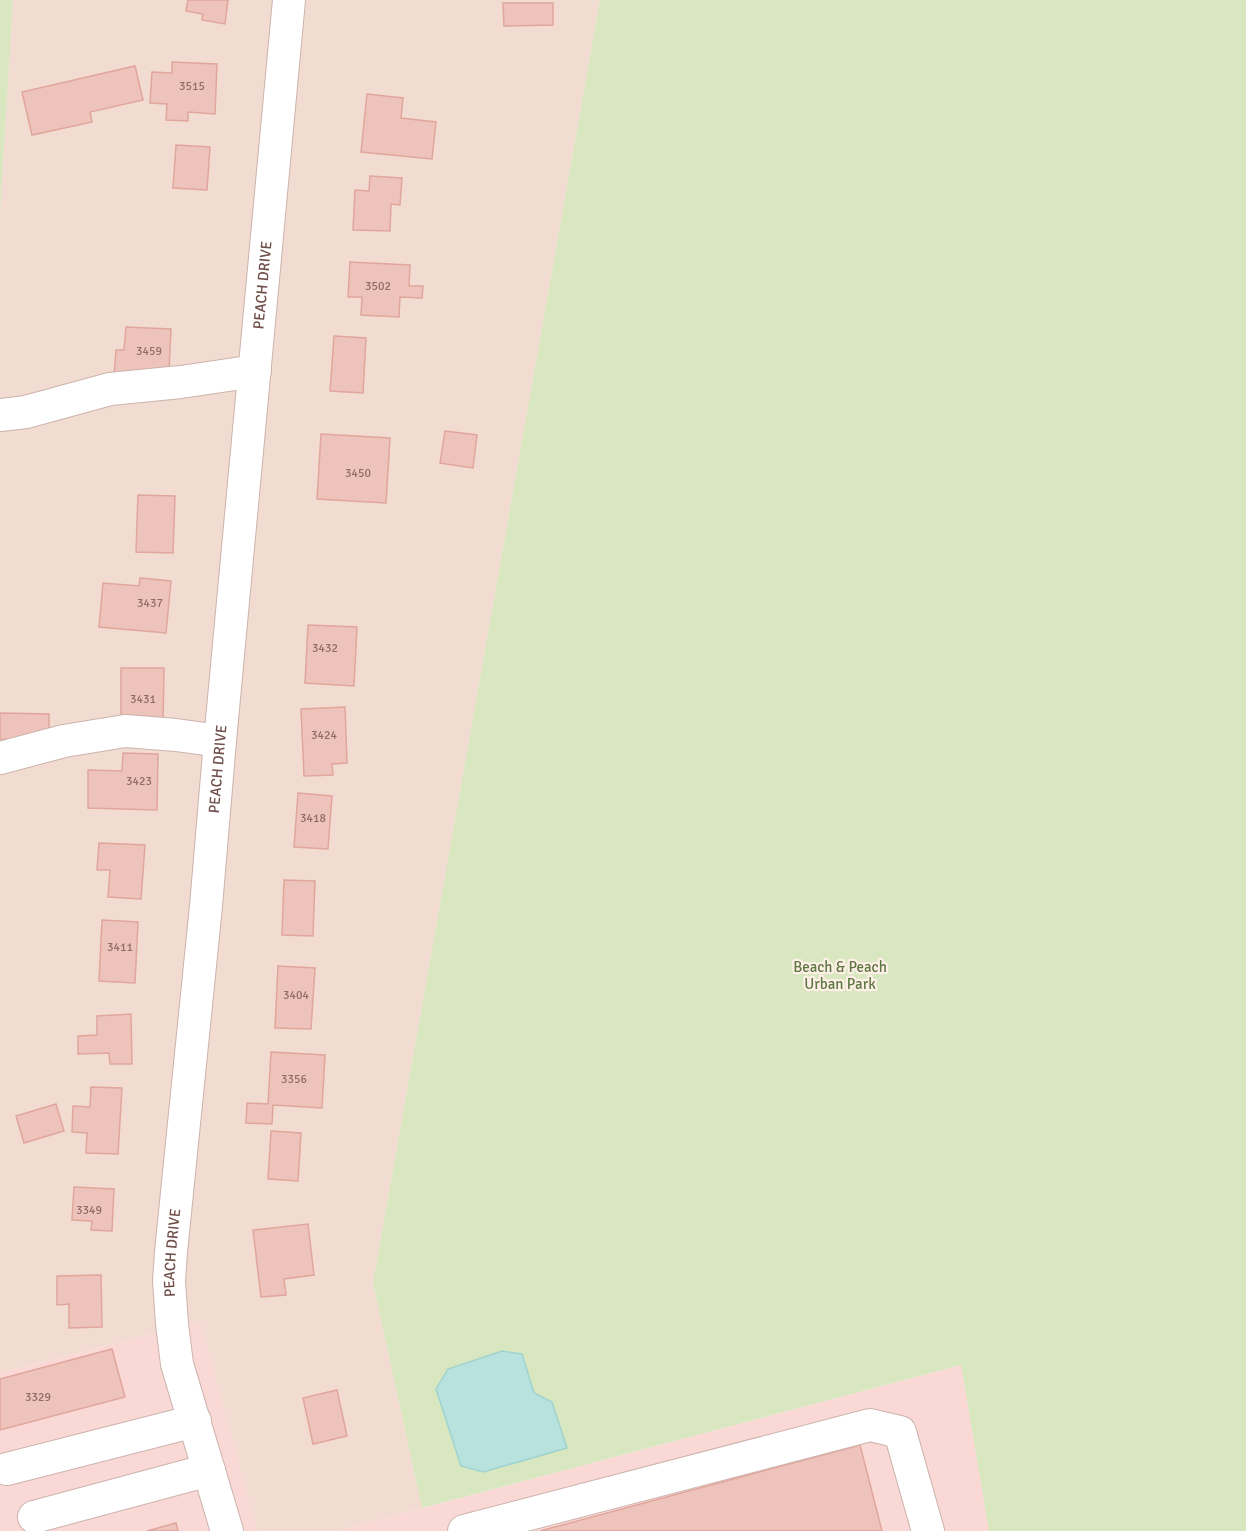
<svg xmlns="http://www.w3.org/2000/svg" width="1246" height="1531" viewBox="0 0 1246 1531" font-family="Signika,sans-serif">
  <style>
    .residential { fill: #f2dbd1 }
    .commercial { fill: #fad8d6 }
    .green { fill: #d9e7c1 }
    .water { fill: #b8e2de; stroke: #9fd3cf; stroke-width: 1.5 }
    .building { fill: #eec3bb; stroke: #e0a69c; stroke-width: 1.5 }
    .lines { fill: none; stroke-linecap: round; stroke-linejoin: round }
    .minor-casing { stroke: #cdb3ac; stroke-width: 34 }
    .minor { stroke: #fff; stroke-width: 32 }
    .labels { text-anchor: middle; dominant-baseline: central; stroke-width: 4.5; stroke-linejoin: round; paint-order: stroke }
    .number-label { font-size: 12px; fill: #906c66 }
    .street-label { font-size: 15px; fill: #704f4a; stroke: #fef0e7 }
    .park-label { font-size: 15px; fill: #5e7643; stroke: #fef0e7 }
  </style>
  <rect width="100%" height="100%" fill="#faebe2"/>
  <path class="residential" d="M13 0H600L373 1283 422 1508 337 1531H257L199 1322 0 1373V212Z"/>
  <path class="commercial" d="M200 1322 257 1531H0V1373Z
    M962 1365 989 1531H337Z"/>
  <path class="green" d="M0 0H13L0 212Z
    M600 0H1246V1531H989L961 1365 422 1508 373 1283Z"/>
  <path class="water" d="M502 1351 522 1354 534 1393 552 1402 567 1448 483 1472 461 1466 436 1389 448 1369Z"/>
  <path class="building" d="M188 0H228L225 24 202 20 203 14 186 11Z
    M503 3H553V25L504 26Z
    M172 62 217 64 215 114 188 112V121L166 120 167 104 150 103 152 72 172 73Z
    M135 66 143 100 90 112 92 122 32 135 22 92Z
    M367 94 403 98 401 118 436 122 432 159 361 152Z
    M176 145 210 147 207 190 173 188Z
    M370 176 402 178 400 205 391 204 390 231 353 230 355 190 369 191Z
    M350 262 410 265 409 286H423L422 298 400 297 399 317 361 315 362 297H348Z
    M126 327 171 329 169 371 114 377 116 350H124Z
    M334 336 366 338 363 393 330 391Z
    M445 431 477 435 473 468 440 463Z
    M321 434 390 438 386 503 317 499Z
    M138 495 175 496 173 553 136 552Z
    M140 578 171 581 166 633 99 627 103 583 139 586Z
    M308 625 357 627 354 686 305 683Z
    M121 668H164L163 725H121Z
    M345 707 347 763 332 764 333 775 304 776 301 709Z
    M0 713 49 714V740L0 739Z
    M123 753 158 754 157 810 88 808V770L122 771Z
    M298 793 332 796 328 849 294 847Z
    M99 843 145 845 141 899 108 897 110 870H97Z
    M284 880 315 881 313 936 282 935Z
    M102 920 138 922 135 983 99 981Z
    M278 966 315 968 311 1029 275 1028Z
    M131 1014 132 1064H110L109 1053 78 1054V1036L97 1035V1016Z
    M271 1052 325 1055 322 1108 273 1105 272 1124 246 1123 247 1103 268 1104Z
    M91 1087 122 1088 118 1154 86 1153 87 1133 72 1132 73 1106 90 1107Z
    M56 1104 64 1131 24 1143 16 1116Z
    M271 1131 301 1133 298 1181 268 1179Z
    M74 1187 114 1189 112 1231 91 1230 92 1221 72 1220Z
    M308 1224 314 1275 284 1279 286 1295 261 1297 253 1230Z
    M101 1275 102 1327 69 1328V1304L57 1305V1276Z
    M112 1349 125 1397 0 1430V1379Z
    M337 1390 347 1436 313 1444 303 1398Z
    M860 1445 882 1531H540Z
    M176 1523 178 1531H147Z"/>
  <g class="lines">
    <defs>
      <g id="minor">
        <path d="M0 415 26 412 110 389 181 382 255 371"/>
        <path d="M0 758 64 741 125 731 176 735 220 741"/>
        <path d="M7 1469 195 1421"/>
        <path d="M34 1517 209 1470"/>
        <path id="s1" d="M227 1531 177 1364 172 1324 169 1281 171 1252 206 906 220 741 289 0"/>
        <path d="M464 1531 870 1425 900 1432 928 1531"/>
      </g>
    </defs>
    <use href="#minor" class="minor-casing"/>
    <use href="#minor" class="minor"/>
  </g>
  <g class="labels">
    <g class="number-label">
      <text x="192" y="86">3515</text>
      <text x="378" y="286">3502</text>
      <text x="149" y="351">3459</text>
      <text x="358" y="473">3450</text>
      <text x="150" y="603">3437</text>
      <text x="325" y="648">3432</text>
      <text x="143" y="699">3431</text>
      <text x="324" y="735">3424</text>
      <text x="139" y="781">3423</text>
      <text x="313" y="818">3418</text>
      <text x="120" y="947">3411</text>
      <text x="296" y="995">3404</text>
      <text x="294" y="1079">3356</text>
      <text x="89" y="1210">3349</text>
      <text x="38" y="1397">3329</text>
    </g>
    <g class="street-label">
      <text stroke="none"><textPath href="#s1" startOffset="1258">PEACH DRIVE</textPath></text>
      <text stroke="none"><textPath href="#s1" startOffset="772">PEACH DRIVE</textPath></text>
      <text stroke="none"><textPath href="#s1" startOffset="286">PEACH DRIVE</textPath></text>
    </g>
    <g class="park-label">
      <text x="840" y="967">Beach &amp; Peach<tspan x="840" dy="17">Urban Park</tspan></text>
    </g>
  </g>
</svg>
